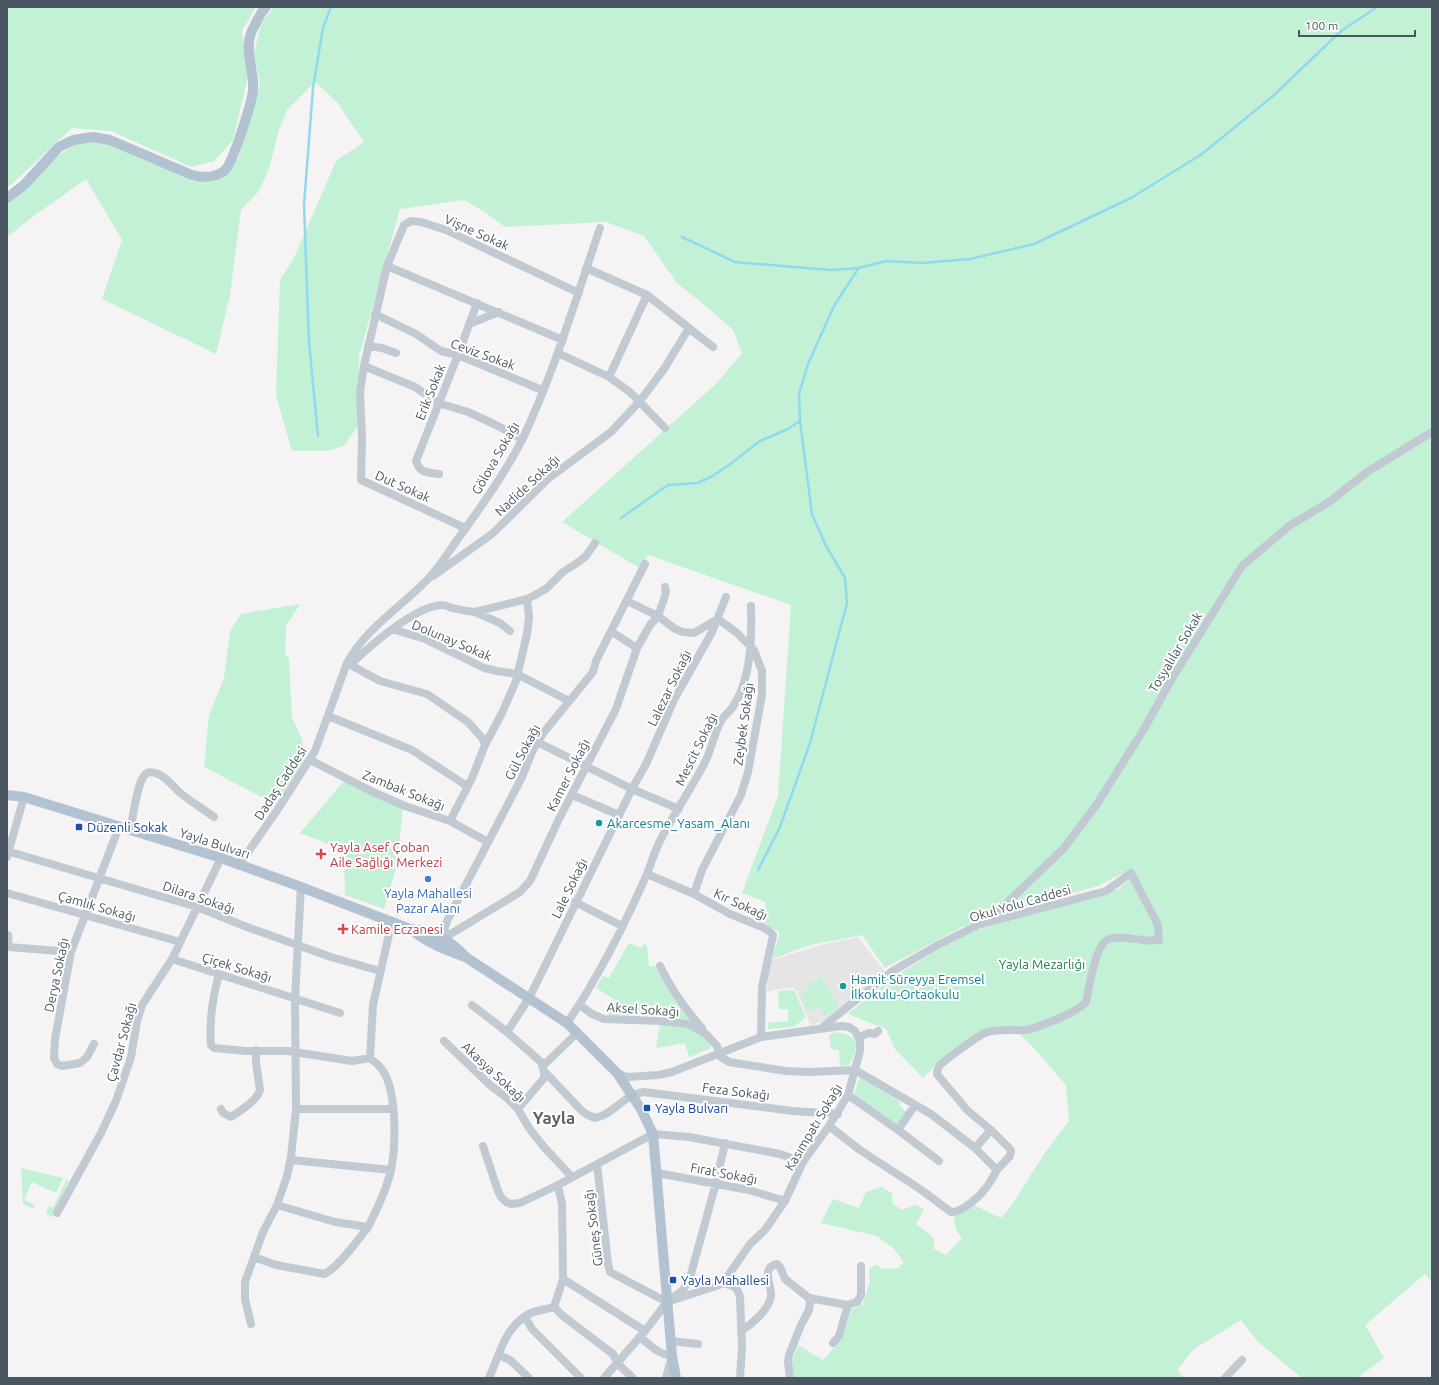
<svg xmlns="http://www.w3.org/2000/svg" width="1439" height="1385" viewBox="0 0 1439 1385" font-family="Ubuntu,sans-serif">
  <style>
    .education { fill: #e6e4e5 }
    .green { fill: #c3f1d5 }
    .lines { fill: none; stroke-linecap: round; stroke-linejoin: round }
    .stream { stroke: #90daee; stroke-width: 2.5 }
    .minor { stroke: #c1cad2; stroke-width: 8 }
    .major { stroke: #b3c2d1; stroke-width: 10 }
    .culture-dot { fill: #0f9aa8; stroke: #fff; stroke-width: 1.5 }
    .transit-dot { fill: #1a4fb4; stroke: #fff; stroke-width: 1.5 }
    .health-dot { fill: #e0444e; stroke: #fff; stroke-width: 1.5 }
    .shop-dot { fill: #3f7fe0; stroke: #fff; stroke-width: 1.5 }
    .labels { text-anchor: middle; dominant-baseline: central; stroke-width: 4; stroke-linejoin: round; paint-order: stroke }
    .street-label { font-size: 13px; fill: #4a5661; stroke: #fff }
    .culture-label { font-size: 13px; fill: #0d838f; stroke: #fff; text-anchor: start }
    .transit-label { font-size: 13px; fill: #164399; stroke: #fff; text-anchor: start }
    .health-label { font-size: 13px; fill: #be3a42; stroke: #fff; text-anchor: start }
    .shop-label { font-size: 13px; fill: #366cbe; stroke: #fff }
    .park-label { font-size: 13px; fill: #17864f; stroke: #fff }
    .district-label { font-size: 17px; font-weight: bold; fill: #5f6368; stroke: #fff }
  </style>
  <rect width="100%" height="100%" fill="#f5f3f3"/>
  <path class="education" d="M858 937 885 972 828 1019 811 1026 797 992 794 988 778 989 767 992 768 970 772 960 821 945Z"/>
  <path class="green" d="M7 7H256L242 31 248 77 233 140 214 161 191 167 111 131 72 128 11 185 7 186Z
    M274 7H1432V1282L1425 1274 1365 1325 1384 1358 1357 1378H1302L1258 1342 1241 1320 1194 1349 1177 1370 1184 1378H790L789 1371 798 1345 823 1360 842 1339 852 1309 863 1304 870 1281 869 1268 876 1265 883 1269 899 1268 904 1262 893 1248 877 1236 821 1223 833 1199 859 1208 866 1192 881 1187 892 1193 893 1204 902 1210 915 1205 924 1209 916 1224 934 1238V1249L946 1255 962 1238 956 1230 954 1217 974 1205 1001 1218 1011 1206 1044 1154 1069 1121 1066 1085 1034 1048 1011 1026 988 1029 937 1063 923 1078 895 1049 886 1029 848 1014 892 978 966 933 1065 904 1090 899 1118 889 1128 881 1123 873 1098 886 1036 903 960 928 885 968 862 935 810 945 772 959 780 933 764 923 766 902 742 893 778 796 791 605 648 555 641 569 562 522 718 382 742 353 733 330 707 307 677 283 644 236 606 222 505 227 485 212 464 200 400 209 359 356V424L344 446 326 451H292L276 396 280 280 294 258 336 161 364 142 337 102 315 82 287 110 279 130 269 169 259 191 241 210 230 295 216 354 102 299 122 240 86 179 38 213 7 237V200C32 178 57 155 86 136L113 142 193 181 213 180 238 158 260 84 254 54 261 23Z
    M300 604 286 626 285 655 289 658 292 717 302 739 304 761 275 804 204 767 209 715 224 678 230 631 241 614Z
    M344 781 403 807 397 865 384 909 345 895 344 850 300 833Z
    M629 943 641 948 644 944 647 945 649 966H655L675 1000 691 1021 653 1015 608 1016 616 1000 596 988 603 976 609 978Z
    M822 977 839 1008 824 1016 807 985Z
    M794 990 806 1017 794 1027 768 1029V1023L788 1021V1009H779L778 992V991Z
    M809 990 819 1007 809 1012 800 995Z
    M660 1024 692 1029 699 1032 710 1043 711 1046 710 1049 689 1057 685 1043 656 1048Z
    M836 1032C860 1036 860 1046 849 1065L840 1066 839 1050 831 1049 829 1035Z
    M863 1078 899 1101 900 1106 906 1112 899 1125H895L856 1098 854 1094 859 1079Z
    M21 1168 63 1178 56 1193 32 1182 24 1200 35 1205 33 1209 23 1204Z
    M66 1180 69 1181 52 1217 46 1214 49 1206 53 1208Z"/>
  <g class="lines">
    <path class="stream" d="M682 237 735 262 831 270 858 268 886 261 923 263 970 259 1034 244 1131 198 1202 154 1272 97 1341 31 1377 7
      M318 436 309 342 304 205 313 88 323 28 331 7
      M621 518 668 485 697 483 711 477 729 465 760 441 788 429 800 421
      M758 870 780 827 810 743 847 603 845 578 825 544 812 514 800 421 799 394 808 364 834 306 858 269"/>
    <path class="minor" d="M387 266 563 340
      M586 268 647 295 713 347
      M375 314 416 334 441 351 458 355 542 390
      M469 324 499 312
      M368 346 382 348 396 353
      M558 353 609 377 630 392 665 428
      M364 366 415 387 438 403 468 412 494 424 522 439
      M609 377 647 295
      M439 474C428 472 420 474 416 461L458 355 477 303
      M465 528 361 480 362 438 360 392 364 366 387 266 404 225 411 221 421 222 446 230 579 293
      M645 564 596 661 593 672 544 732 532 752 522 777 447 921 444 931V938L520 892 530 881 558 821 616 709 637 648 650 625 658 616 664 599 666 592 665 587
      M433 576 492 534 549 478 611 432 639 402 649 389 664 369 689 328
      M627 601 658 616 675 629 683 632 694 633 718 619 737 633 754 650 762 671V695L748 772 741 795 702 870 694 894
      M392 629 425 639 484 668 497 671 517 674 569 701
      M510 631 500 623 475 612 527 599 535 595 547 588 563 572 577 563 586 556 595 543
      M612 632 637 648
      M347 663 380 681 427 694 468 722 482 738 485 745 472 778 450 821
      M351 664C370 646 415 606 442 605 446 605 449 607 453 608 460 610 467 611 475 612
      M328 716 412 750 467 786
      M537 742 632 789 679 809
      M485 745 502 713 516 681 527 634 529 617 527 599
      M310 760 373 792 405 806 450 821 488 842
      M572 795 619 815
      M130 830C133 818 137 784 144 776 147 771 153 772 158 774 166 777 173 786 179 792 190 801 203 809 214 817
      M7 851 197 907 247 927 331 957 380 971
      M7 857 24 797
      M239 865 278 809 315 751 347 663C366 628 400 608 427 580 440 567 453 545 465 529 486 500 507 470 523 438 555 370 576 298 600 228
      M647 874 694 894 730 914 762 927 769 931 773 935 762 987 761 1037
      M7 893 180 942
      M575 902 622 926
      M982 921 1007 903 1064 848 1097 804 1144 729 1170 682 1242 566 1289 526 1329 502 1367 472 1432 432
      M7 935H8L9 947 71 952
      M172 959 340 1013
      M660 966C671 989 685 1009 702 1028
      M219 974C213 996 209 1021 211 1045L214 1048 246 1051H288L352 1061 370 1058 373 1005 392 921
      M472 1005 507 1032 541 1062 544 1071V1078L518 1109
      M580 1005 592 1014 604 1019 661 1021 688 1024 706 1034 717 1046 721 1057 729 1062 786 1071 809 1072 855 1070 931 1114 975 1148 997 1170C993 1176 990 1184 985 1189 979 1197 961 1213 951 1212L920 1189 860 1150 829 1126
      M567 1023C599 977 624 926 647 874 651 864 654 853 659 843 672 816 690 791 704 764 712 750 714 732 722 719 725 715 729 712 732 708 751 681 752 638 751 606
      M820 1029 891 972 938 945 978 925 1106 891 1131 873 1158 925 1159 940C1154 940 1148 941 1143 940 1133 939 1120 936 1109 939 1095 943 1089 989 1086 1002 1078 1012 1038 1028 1025 1030 1012 1031 998 1028 985 1033 976 1037 948 1058 940 1065 938 1068 937 1070 937 1074L967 1110 991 1130 975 1148
      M507 1032 529 998 539 978 632 789 646 764 675 698 712 632 726 597
      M859 1037 869 1033 875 1034 878 1031
      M444 1041 490 1085 507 1098 518 1109 529 1128 543 1146 572 1177
      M94 1044 87 1057 80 1063 62 1066 57 1064 54 1058 55 1039 71 952 119 827
      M543 1066 577 1033
      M544 1071 581 1110 586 1114 595 1118C613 1115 624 1094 644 1092L793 1111 838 1114
      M617 1073 628 1077 658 1075 672 1072 761 1037 841 1026 849 1027 855 1031 860 1041V1051L848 1095 829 1126 803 1162 785 1201 765 1230 750 1244 723 1283 716 1286 667 1302
      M848 1095 898 1130 939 1161
      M221 1109 223 1113 231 1117C241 1110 256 1102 260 1090L256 1063V1050
      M296 1109H393
      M898 1130 915 1105
      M991 1130 1011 1150 1010 1156 997 1170
      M483 1146 498 1191 501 1197 506 1202 511 1204 520 1203 558 1185 653 1134 689 1137 780 1154 803 1162
      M291 1160 391 1170
      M597 1164 608 1264 610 1272 667 1302
      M657 1173 749 1190 785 1201
      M277 1205 335 1222 368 1227C377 1209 386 1191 391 1170 396 1146 397 1092 383 1071 380 1066 375 1062 370 1058
      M57 1213 101 1133 116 1101 131 1057 137 1021 142 1005 172 959 221 858
      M254 1257 276 1265 324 1274C338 1268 358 1240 368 1227
      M563 1279 645 1331
      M723 1283C732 1285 738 1287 740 1297L742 1346 740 1378
      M809 1298 847 1305 857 1302 861 1295V1266
      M554 1307 563 1316 613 1354 618 1364 633 1378
      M525 1317 532 1329 581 1378
      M251 1324 245 1299V1282L263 1232 277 1205 287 1176 291 1157 296 1109 295 998 301 886
      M741 1331C752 1324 769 1310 771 1296 772 1285 760 1268 777 1264L780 1267 785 1279 809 1298 810 1302 809 1310 801 1325 789 1355 788 1362 790 1378
      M640 1337C649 1344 659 1355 672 1356L666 1378
      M671 1341 698 1344
      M833 1343 839 1336 848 1305
      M499 1355 510 1360 529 1378
      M489 1378C500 1354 505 1324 533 1312 540 1310 547 1309 554 1307L563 1279 562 1204 558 1185
      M604 1378 645 1331 667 1302 682 1291 689 1281 716 1183 725 1143
      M1225 1378 1242 1360"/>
    <path class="major" d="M7 198 24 185 59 147 73 140 93 137 110 140 192 175C203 178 214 178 224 171 233 164 251 104 253 91 255 74 245 52 250 36 251 32 253 28 255 25 258 18 261 12 266 7
      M7 795 24 797 221 858 293 884 410 929C437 932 448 938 467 958L567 1023 617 1073 641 1109 653 1134 672 1356 676 1378
      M411 929C427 943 445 950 465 957"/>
  </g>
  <g class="culture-dot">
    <circle cx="599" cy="823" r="4"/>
    <circle cx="843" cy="986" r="4"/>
  </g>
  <g class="transit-dot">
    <rect x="75" y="823" width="8" height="8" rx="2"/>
    <rect x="643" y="1104" width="8" height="8" rx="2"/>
    <rect x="669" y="1276" width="8" height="8" rx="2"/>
  </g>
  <g class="health-dot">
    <path d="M319 848h4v4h4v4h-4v4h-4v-4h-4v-4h4z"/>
    <path d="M341 923h4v4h4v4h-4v4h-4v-4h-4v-4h4z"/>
  </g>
  <circle class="shop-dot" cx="428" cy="879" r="4"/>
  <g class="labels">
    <g class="street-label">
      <text transform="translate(477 232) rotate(24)">Vişne Sokak</text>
      <text transform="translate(483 354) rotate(20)">Ceviz Sokak</text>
      <text transform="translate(430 392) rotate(-68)">Erik Sokak</text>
      <text transform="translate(495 458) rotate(-60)">Gölova Sokağı</text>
      <text transform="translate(527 485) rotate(-43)">Nadide Sokağı</text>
      <text transform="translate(403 486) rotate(24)">Dut Sokak</text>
      <text transform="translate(452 640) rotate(23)">Dolunay Sokak</text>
      <text transform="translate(1175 652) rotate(-59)">Tosyalılar Sokak</text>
      <text transform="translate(669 688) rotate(-64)">Lalezar Sokağı</text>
      <text transform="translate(743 724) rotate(-82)">Zeybek Sokağı</text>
      <text transform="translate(696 749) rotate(-64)">Mescit Sokağı</text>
      <text transform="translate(522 752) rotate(-62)">Gül Sokağı</text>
      <text transform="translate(568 775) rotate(-63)">Kamer Sokağı</text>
      <text transform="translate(280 783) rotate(-57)">Dadaş Caddesi</text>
      <text transform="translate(404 790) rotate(22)">Zambak Sokağı</text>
      <text transform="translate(215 843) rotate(18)">Yayla Bulvarı</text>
      <text transform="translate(569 888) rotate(-64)">Lale Sokağı</text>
      <text transform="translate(199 897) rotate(19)">Dilara Sokağı</text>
      <text transform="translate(1020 903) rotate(-16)">Okul Yolu Caddesi</text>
      <text transform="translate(741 904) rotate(25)">Kır Sokağı</text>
      <text transform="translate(97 906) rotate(16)">Çamlık Sokağı</text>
      <text transform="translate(237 967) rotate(17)">Çiçek Sokağı</text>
      <text transform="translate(56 975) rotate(-78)">Derya Sokağı</text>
      <text transform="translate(643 1009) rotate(4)">Aksel Sokağı</text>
      <text transform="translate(121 1042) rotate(-75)">Çavdar Sokağı</text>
      <text transform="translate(494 1072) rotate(43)">Akasya Sokağı</text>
      <text transform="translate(736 1091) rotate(7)">Feza Sokağı</text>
      <text transform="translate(813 1127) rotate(-59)">Kasımpatı Sokağı</text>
      <text transform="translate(724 1173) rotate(11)">Fırat Sokağı</text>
      <text transform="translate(593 1228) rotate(-97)">Güneş Sokağı</text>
    </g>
    <g class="culture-label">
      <text x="607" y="823">Akarcesme_Yasam_Alanı</text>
      <text x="851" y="979">Hamit Süreyya Eremsel<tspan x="851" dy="15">İlkokulu-Ortaokulu</tspan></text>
    </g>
    <g class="transit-label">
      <text x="87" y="827">Düzenli Sokak</text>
      <text x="655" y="1108">Yayla Bulvarı</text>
      <text x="681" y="1280">Yayla Mahallesi</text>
    </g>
    <g class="health-label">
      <text x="330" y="847">Yayla Asef Çoban<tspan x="330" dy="15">Aile Sağlığı Merkezi</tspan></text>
      <text x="351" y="929">Kamile Eczanesi</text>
    </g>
    <g class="shop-label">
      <text x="428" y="893">Yayla Mahallesi<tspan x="428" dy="15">Pazar Alanı</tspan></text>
    </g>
    <g class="park-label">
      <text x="1042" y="964">Yayla Mezarlığı</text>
    </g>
    <g class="district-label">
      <text x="554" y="1117">Yayla</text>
    </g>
  </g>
  <rect width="1439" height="1385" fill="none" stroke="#4a5661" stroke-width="16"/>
  <path d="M1299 30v6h116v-6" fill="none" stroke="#4a5661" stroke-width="2"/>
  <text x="1305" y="30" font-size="12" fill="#4a5661" stroke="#ffffff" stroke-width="3" paint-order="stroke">100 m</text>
</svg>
